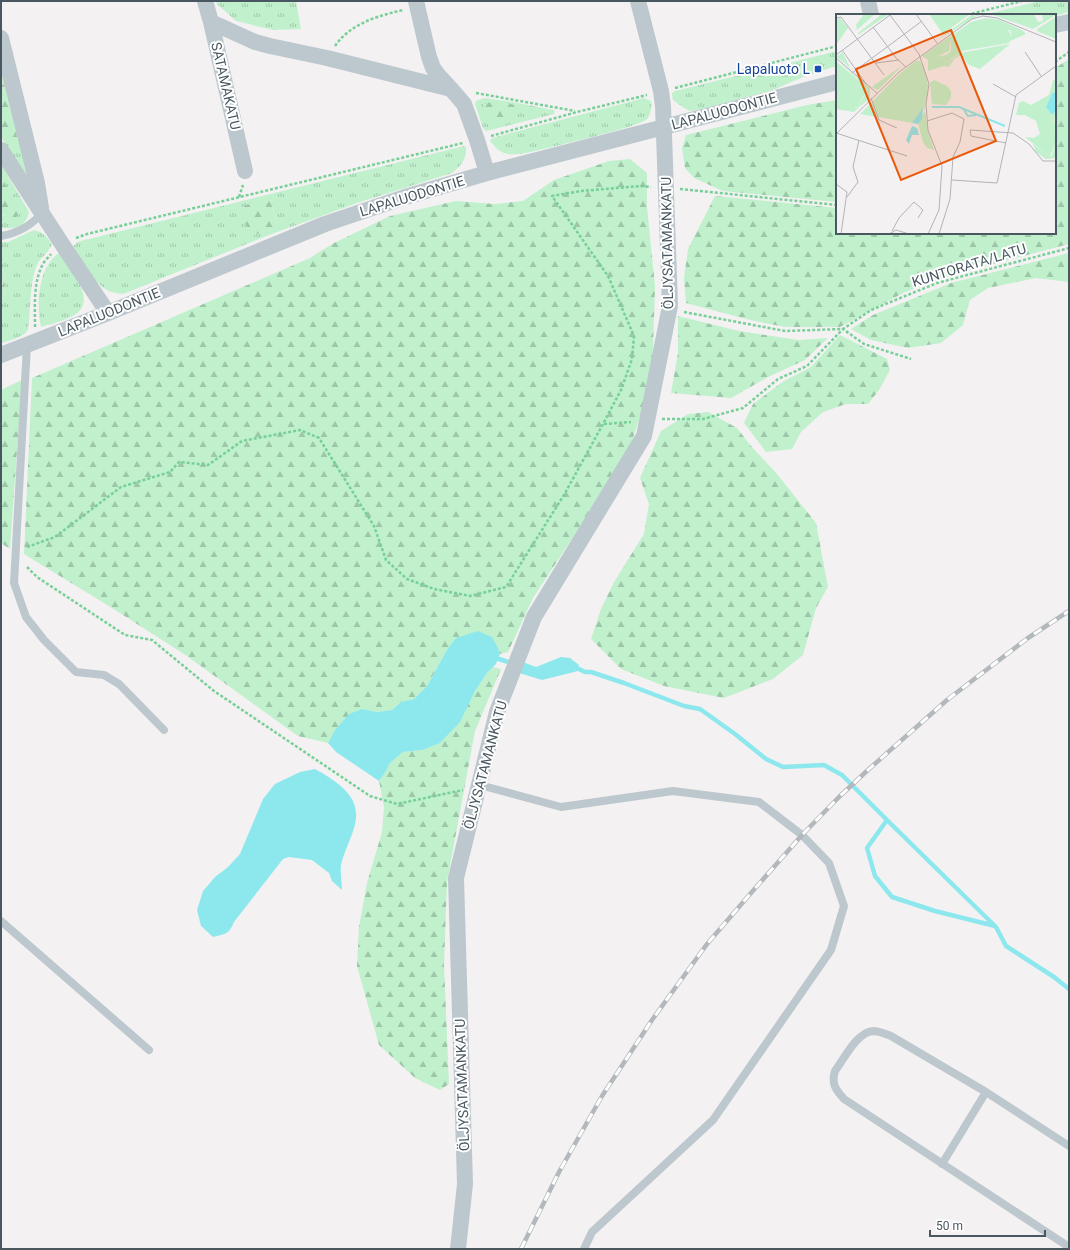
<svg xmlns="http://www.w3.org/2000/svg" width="1070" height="1250" viewBox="0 0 1070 1250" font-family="Roboto,sans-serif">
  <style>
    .grass { fill: url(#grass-tufts); fill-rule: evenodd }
    .forest { fill: url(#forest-firs) }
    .water { fill: #8de8ee }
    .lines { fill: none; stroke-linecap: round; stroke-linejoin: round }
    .stream { stroke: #8de8ee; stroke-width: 4.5 }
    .path { stroke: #77d097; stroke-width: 2.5; stroke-dasharray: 3 2; stroke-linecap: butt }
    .lane { stroke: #bdc8ce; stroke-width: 8 }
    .street { stroke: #bdc8ce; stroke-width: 16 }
    .rail-casing { stroke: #b3b8bc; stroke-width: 4.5 }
    .rail { stroke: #fff; stroke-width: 3; stroke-dasharray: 9; stroke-linecap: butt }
    .transit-dot { fill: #1a4fb4; stroke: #fff; stroke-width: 1.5 }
    .labels { text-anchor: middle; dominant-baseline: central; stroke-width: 4; stroke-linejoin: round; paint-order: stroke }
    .transit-label { font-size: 14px; fill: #164399; stroke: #fff; text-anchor: end }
    .street-label { font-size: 14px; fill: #495860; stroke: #fff }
    .inset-river { fill: none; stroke: #8de8ee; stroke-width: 2 }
    .inset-road { fill: none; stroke: #b0b4b8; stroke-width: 1 }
    .view { fill: #e8590c; fill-opacity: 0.15; stroke: #e8590c; stroke-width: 2 }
    .inset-edge { fill: none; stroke: #495860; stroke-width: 2 }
  </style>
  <defs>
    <pattern id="grass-tufts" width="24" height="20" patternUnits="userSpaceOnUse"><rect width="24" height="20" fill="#c0f1cc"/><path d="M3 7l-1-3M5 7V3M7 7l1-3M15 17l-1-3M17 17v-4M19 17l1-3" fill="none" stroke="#9ec6a9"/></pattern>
    <pattern id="forest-firs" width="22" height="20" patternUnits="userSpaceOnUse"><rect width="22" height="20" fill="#c0f1cc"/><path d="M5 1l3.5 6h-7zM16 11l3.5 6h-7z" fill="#9ec6a9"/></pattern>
  </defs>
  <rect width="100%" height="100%" fill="#f4f1f2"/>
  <path class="grass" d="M216 1H296L301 29 273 30 236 21 217 4Z
    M1039 1H1069V12L1055 16 983 15Z
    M837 51V66L808 75 773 90 703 109 690 111 684 108 673 100 672 95V93L675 91Z
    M1 61 28 179C21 169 1 144 1 132L6 141 18 140 1 74Z
    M484 98 513 102 548 109 554 110 555 112 554 114 486 131 483 128 475 104 476 101Z
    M644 98 651 101C652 107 651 114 647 119 640 127 543 149 526 153 508 156 501 155 490 141L491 139 496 137Z
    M464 146 466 147C467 159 461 166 452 173L357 203 269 235 123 294C117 293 112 293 107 290 94 284 82 260 73 247 77 240 85 240 93 238ZM270 200 277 223 275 226 252 236Z
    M1 164 29 212C25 228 16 229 1 228V214L3 216 20 206 1 177Z
    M34 230C43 232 47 237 52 244 49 253 39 258 36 267 29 287 31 309 28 330 22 338 10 340 1 343V302L4 296 5 273 1 268V242H8Z
    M59 253C69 269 100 301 73 316 63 321 51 324 41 327 36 305 38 267 59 253Z"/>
  <path class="forest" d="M1069 59V244L955 274 905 292 840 327H785L750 320 686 303 684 278 688 249 715 196 837 208V233H1055V68Z
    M1 74 18 140 17 146 14 148 11 147 6 141 1 132Z
    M837 100V202L723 191 694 178 685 168 682 148 686 135 807 105Z
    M497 101 514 105C517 111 517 116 512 121 499 123 477 126 484 104L487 103Z
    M630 159 647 173V207L655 286 652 380 628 453 533 598 508 652 500 654 498 648 478 632 456 638 448 648 427 686 414 699 401 702 392 710 377 712 362 709 335 730 328 743 298 736 184 654 112 608 24 554 32 378 310 258 332 244 390 216 456 201 495 204 523 201 554 180 609 161Z
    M1 177 20 206C23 220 10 219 1 214Z
    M268 199 270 200 277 223 276 226 252 236 249 235 242 209 243 206Z
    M1069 253V282L1036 278 988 288 970 300 963 325 941 343 908 348 871 340 851 329 873 315 951 283Z
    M1 268 5 273 4 296 1 302Z
    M678 316 739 331 798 340 828 338 805 360 768 377 731 398 671 393 678 353Z
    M840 335 887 359 890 370 879 390 868 404H846L823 412 801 432 792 449 766 452 744 423 753 404 784 381 811 367Z
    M22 380 10 549 1 543V390Z
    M708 412 737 428 751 446 777 474 816 523 828 587 816 608 803 655 773 679 724 698 664 686 621 669 591 639 601 609 614 582 644 534 649 504 640 478 661 431 688 414Z
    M493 667 501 669 475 731 447 882 444 965 449 1084 440 1090 415 1078 379 1045 357 966 359 927 367 883 382 832 384 807 379 781 385 773 390 763 403 752 422 750 475 691 487 673Z"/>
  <path class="water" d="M478 631 492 637 498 648 500 654 496 664 487 673 475 691 460 722 440 743 422 750 403 752 390 763 385 773 379 781 336 752 328 743 335 730 349 714 362 709 377 712 392 710 401 702 414 699 427 686 448 648 456 638Z
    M561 657 570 658 579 665 578 671 542 680 519 673 523 662 536 667Z
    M315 769C336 781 362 796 355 824 352 838 344 851 341 865 340 873 342 882 342 890L332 881 329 873 312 860 289 857 283 859 234 922C229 934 226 934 213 937L201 926 197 910 203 891 215 877 228 867 240 854 263 799 275 784 300 772Z"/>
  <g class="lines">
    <path class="stream" d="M499 659 508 662
      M579 669 585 672H591L624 683 684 706 700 709 735 734 766 759 783 767 824 765 842 775 892 825 996 927 1006 946 1054 977 1069 989
      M887 820 867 848 875 876 892 897 935 911 995 926"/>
    <path class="path" d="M967 15 1022 1
      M335 46C351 23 378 16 403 10
      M1055 62 1069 52
      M675 88 837 46
      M476 93 575 111
      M491 136 577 112 647 95
      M680 189 837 205
      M239 197 243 185
      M76 238 87 234 463 143
      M684 312 785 331 843 329 871 310 937 283 1069 248
      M35 327C35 306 33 282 43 264 45 260 49 257 51 254
      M662 419H703L743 408 778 379 807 366 843 329 864 344 911 359
      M604 424 631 422
      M27 547 55 537 121 487 170 472 179 462 208 465 242 441 300 430 319 438 374 526 386 560 407 579 434 589 470 596 506 587 564 495 603 424 621 390 632 359 634 336 608 276 552 196 581 191 641 186 651 187
      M27 567 37 577 125 635 152 640 214 691 370 796 397 804 463 790"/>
    <path class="lane" d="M1 236C18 233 31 226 42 213
      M27 345 14 583 26 617 44 640 76 672 104 675 119 684 164 730
      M480 785 561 807 673 791 759 802 802 835 829 863 844 906 831 950 713 1120 592 1232 584 1249
      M1 921 149 1050
      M1069 1146 986 1092 891 1036C886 1034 879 1031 873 1031 857 1032 844 1059 835 1071 831 1084 836 1090 844 1099L1069 1247
      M942 1164 986 1092"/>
    <path class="street" d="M205 1 211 22 245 171
      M416 1 429 57 433 68 438 75 451 89 464 104 477 140 487 173
      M868 1 871 15
      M211 22 255 42 270 46 327 58 451 89
      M1055 25 1069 22
      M1 38 37 183 41 208
      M1 150 62 244 108 313
      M1 355 108 313 325 224 405 197 487 173 837 82
      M458 1249 465 1184 456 878 497 712 534 617 644 436 670 306 663 106 661 91 638 1"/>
    <defs>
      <path id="rail" d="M521 1249 559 1172 602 1096 652 1020 707 944 751 893 802 835 839 797 869 769 947 700 1028 638 1069 611"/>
    </defs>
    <use href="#rail" class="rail-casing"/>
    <use href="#rail" class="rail"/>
  </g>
  <rect class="transit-dot" x="814" y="65" width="8" height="8" rx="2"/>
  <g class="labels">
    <g class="transit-label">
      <text x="810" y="69">Lapaluoto L</text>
    </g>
    <g class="street-label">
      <text transform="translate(226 86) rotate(77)">SATAMAKATU</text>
      <text transform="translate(724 111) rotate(-15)">LAPALUODONTIE</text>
      <text transform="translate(412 196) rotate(-17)">LAPALUODONTIE</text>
      <text transform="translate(667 243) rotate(-91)">ÖLJYSATAMANKATU</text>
      <text transform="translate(969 265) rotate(-17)">KUNTORATA/LATU</text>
      <text transform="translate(109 312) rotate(-22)">LAPALUODONTIE</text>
      <text transform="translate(485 765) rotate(-75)">ÖLJYSATAMANKATU</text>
      <text transform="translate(462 1085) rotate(-92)">ÖLJYSATAMANKATU</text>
    </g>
  </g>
  <g transform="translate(836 14)">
    <rect width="220" height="220" fill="#f4f1f2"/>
    <path d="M137 0 138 2 145 0 101 26ZM1 46 34 74V84L18 98 0 95H20L24 92 30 78 21 93H16L10 86 19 72 30 73ZM67 51 42 76 36 73 37 72Z" fill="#c0f1cc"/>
    <path d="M28 0H39L21 16 20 11ZM46 0H53L22 21V19ZM93 0H134L107 20ZM154 0H198L202 8 207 7 206 0 220 1 197 15ZM220 3V25L201 17V15ZM4 4 12 14 0 31V5ZM150 4 164 6 186 16 190 20 174 27 176 22 174 16H172L176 23 173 29 126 37 115 45 109 50 124 39 174 30 144 55 133 51 125 41 118 45 113 53 108 52 92 57V46L86 42 116 21 113 37 101 43 110 41 114 38 115 35V24L118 20 135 8ZM6 38 14 53 17 56 1 43ZM0 47 30 73 19 72 10 86 20 94 31 79 29 86 19 96 0 95ZM80 47H84L89 57 92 72 89 94 76 109 42 103 37 87 63 60ZM98 66 111 72 115 77V84L110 91 96 90 94 69ZM36 88 41 103 24 100ZM89 96 92 117 98 136 91 134 87 128 82 110ZM220 104V144L210 145 200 138 197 130 214 143 216 141 220 127 217 111Z" fill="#c0f1cc"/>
    <path d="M217 66 220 67V78L216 79 210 93 216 101 220 97 217 111 220 127 214 143 189 123 198 124 204 120 200 107 189 101H180L183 89 187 87 195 91 213 81Z" fill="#c0f1cc"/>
    <path d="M220 78V97L216 101 210 93 216 79ZM87 94 86 105 82 110 76 109ZM76 112 81 114 83 121H76L73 130 70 126Z" fill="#8de8ee"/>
    <path class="inset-river" d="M96 93H123L169 112M128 96 132 102 140 101"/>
    <path class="inset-road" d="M80 0 101 29M54 1 83 40 93 70 90 90 92 116 106 152 103 196 92 220M0 4 5 3 48 61M37 13 60 44 70 53M6 36 30 70M189 38 205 62M0 41 54 1M0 44 41 79M40 49 63 46M16 59 86 7M157 70 180 83M35 84 43 106 61 114M91 107 116 99 128 105 124 128 117 143 114 185 103 220M0 119 71 142M0 120 63 58 136 5 147 2 161 4 220 28M170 129 135 122 134 116 177 119 193 130 207 147H220M116 166 161 169 180 81 220 52M0 170 11 178 5 220M11 183 22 168 17 153 23 126M56 217 63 204 78 188 87 196 82 204M53 220 60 216 73 220"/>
    <path class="view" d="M115 16 160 127 65 166 20 55Z"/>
    <rect width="220" height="220" class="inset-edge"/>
  </g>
  <rect width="1070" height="1250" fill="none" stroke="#495860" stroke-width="4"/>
  <path d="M930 1230v6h115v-6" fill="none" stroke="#495860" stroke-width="2"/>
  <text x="936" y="1230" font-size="12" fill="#495860" stroke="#ffffff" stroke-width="3" paint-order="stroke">50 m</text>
</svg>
